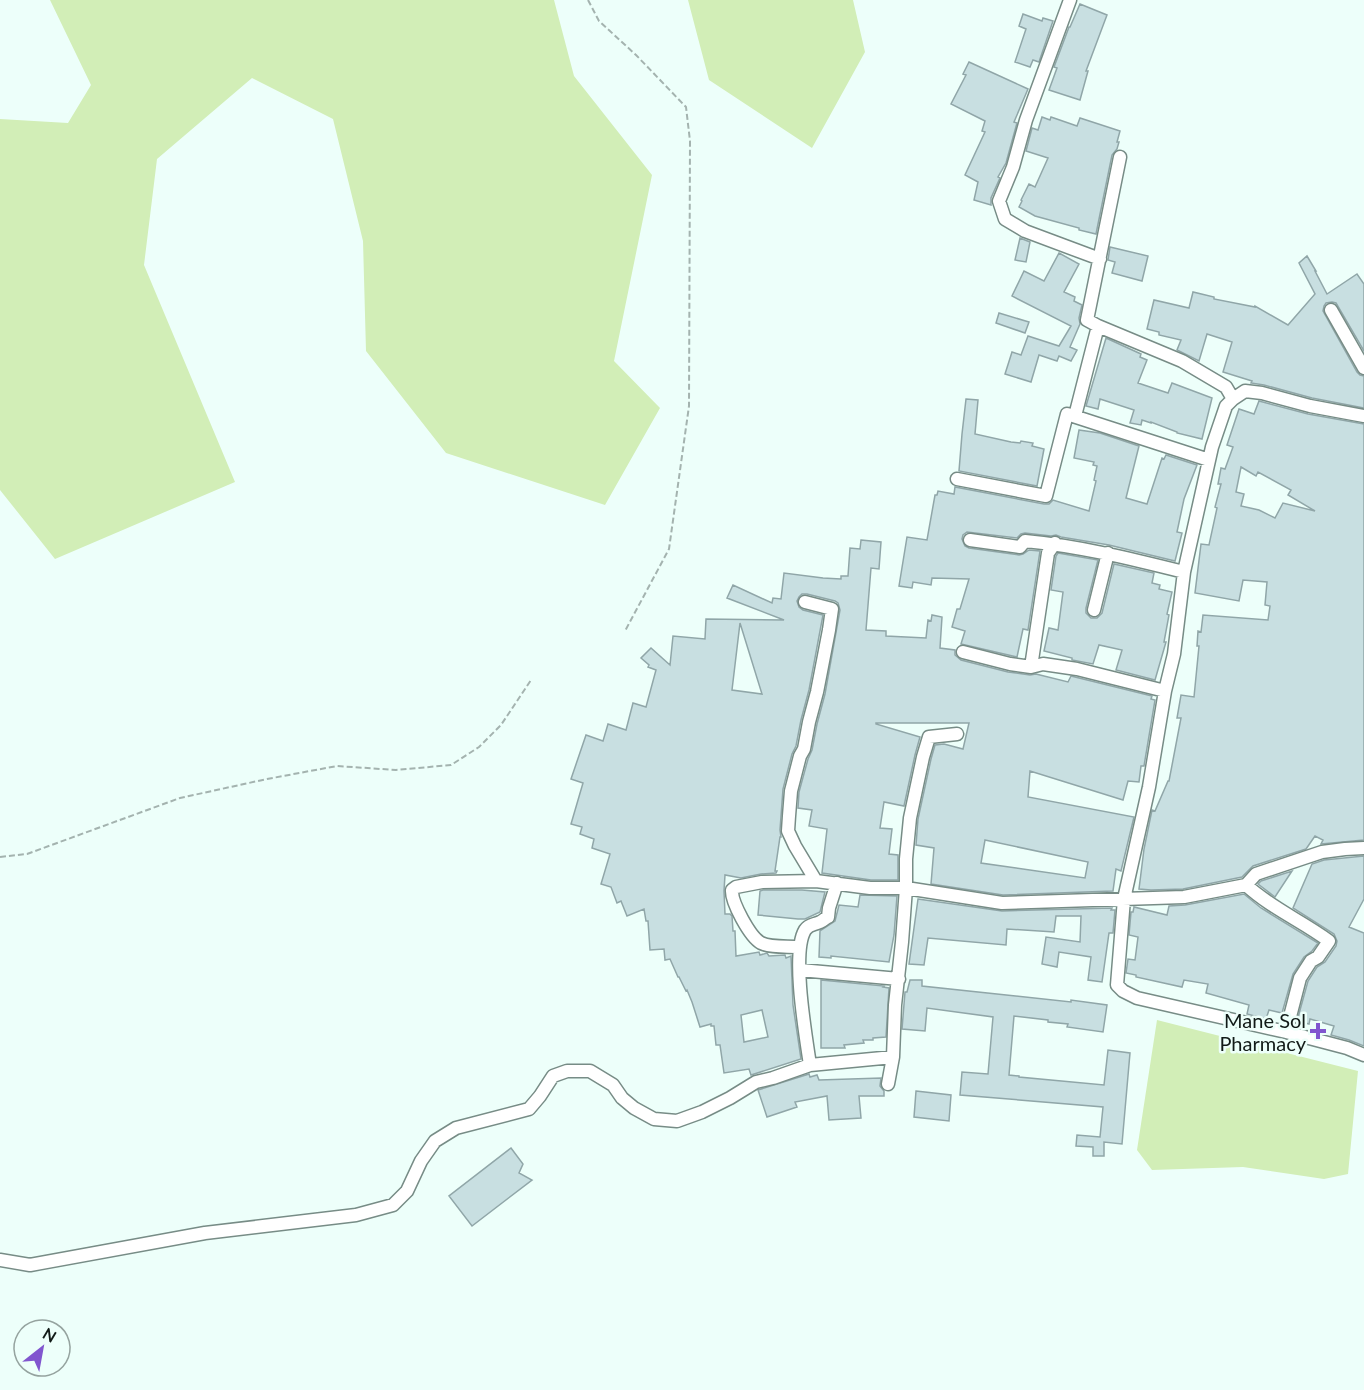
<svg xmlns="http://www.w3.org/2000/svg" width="1364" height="1390" viewBox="0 0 1364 1390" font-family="Lato,sans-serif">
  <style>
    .green { fill: #d2eeb7 }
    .building { fill: #c8dfe1; stroke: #90a6a8; stroke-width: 1.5; fill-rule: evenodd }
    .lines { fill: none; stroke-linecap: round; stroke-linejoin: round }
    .street-casing { stroke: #778c86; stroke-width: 15 }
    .path { stroke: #a4b3af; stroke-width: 2; stroke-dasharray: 6 3; stroke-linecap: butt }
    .street { stroke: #fff; stroke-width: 12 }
    .poi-dot { fill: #8156cf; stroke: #edfffa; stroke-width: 2 }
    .labels { text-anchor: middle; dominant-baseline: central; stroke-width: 5; stroke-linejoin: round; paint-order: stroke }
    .poi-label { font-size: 20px; fill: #111a17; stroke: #edfffa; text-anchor: end }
  </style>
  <rect width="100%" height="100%" fill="#edfffa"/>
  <path class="green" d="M50 0H554L574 76 652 175 614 361 660 408 605 505 446 453 366 351 363 241 333 119 252 78 157 159 144 265 235 482 55 559 0 490V119L68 123 91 85Z
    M688 0H853L865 52 812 148 709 80Z
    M1157 1020 1358 1071 1348 1174 1324 1179 1243 1167 1152 1170 1137 1150Z"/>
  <path class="building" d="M1080 4 1107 15 1086 71H1088L1080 100 1049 90 1057 68 1054 67 1069 27H1070Z
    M1023 14 1042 21 1043 18 1053 21 1039 62 1033 60 1030 67 1015 62 1026 29 1019 26Z
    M969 62 1028 89 1014 122 1017 123 1006 163 998 177 1000 178 991 198V205L974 200 978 182 965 175 985 132 982 131 985 121 951 104 966 75 963 74Z
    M1042 117 1050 120 1051 117 1077 126 1080 118 1120 131 1117 142H1119L1117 149 1112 155 1096 234 1079 230V228L1035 216 1019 207 1022 201 1021 200 1029 184 1035 187 1048 158 1026 151 1032 128 1038 130Z
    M1020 238 1030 242 1026 262 1015 260Z
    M1110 247 1148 256 1142 281 1112 273 1115 262 1108 260Z
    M1059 253 1079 264 1064 292 1075 297 1074 301 1082 305 1079 318 1080 324 1070 347 1077 350 1071 361 1059 356 1057 361 1039 355 1031 382 1005 374 1012 352 1021 355 1028 336 1059 346 1071 326 1012 296 1024 271 1044 281Z
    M1307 256 1316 271H1315L1327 294 1357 274 1364 284V351L1336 303 1332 302 1326 303 1324 306 1323 311 1357 372 1360 375 1364 376V408L1312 398 1264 385 1251 383 1252 381 1223 372 1232 342 1207 334 1199 361 1177 350 1181 340 1159 335V332L1147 329 1154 300 1189 308 1193 292 1214 297V299L1255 307V306L1288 325 1315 294 1299 263Z
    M999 313 1029 322 1025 333 996 323Z
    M1106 338 1141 354 1140 357 1147 360 1138 383 1168 393 1172 383 1212 398 1202 439 1177 433V432L1151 422V423L1142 420 1141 425 1130 423 1134 410 1100 399 1098 409 1086 406Z
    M966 399 978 400 975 434 1011 442 1020 443 1021 441 1033 443 1032 446 1044 449 1037 486 959 471 962 434Z
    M1259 401 1308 414 1364 424V840L1321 844 1323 840 1315 836 1306 849 1253 866 1242 877 1183 889 1151 890 1139 889 1144 849 1152 810 1155 811 1168 781H1169L1181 718H1177L1181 695 1194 697 1199 646H1197L1198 631 1201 632 1203 615 1268 620 1270 606 1265 605 1267 582 1243 580 1239 601 1195 593 1201 544 1209 545 1217 508 1215 507 1221 484H1218L1221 468 1225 469 1233 447 1227 445 1239 409 1254 414ZM1241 467 1256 476 1258 472 1291 490 1288 495 1315 511 1283 503 1275 518 1259 510 1241 506 1244 494 1236 492Z
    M1079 430 1100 433 1139 446 1126 498 1147 504 1162 458 1164 459 1166 455 1197 465 1184 499 1177 532 1182 533 1175 561 1109 545 1061 537 1056 535 1051 536 1025 533 1021 534 1017 538 967 532 963 535 962 539 965 546 969 548 1019 555 1023 554 1029 550 1040 551 1028 630 1023 629 1017 657 961 644 965 631 952 627 957 609H960L969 579 932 578 931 585 913 582 912 588 899 586 907 537 927 540 935 495H937L938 491 954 494 955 487 1044 504H1049L1053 500 1089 511 1096 481 1094 480 1097 466 1093 465 1094 462 1074 458Z
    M861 540 881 542 879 569 871 568 866 630 886 631V636L926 638 928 620 931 621 932 615 942 617 940 648 955 650V655L961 660 1008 672 1030 675 1036 674 1068 682 1071 676 1075 677 1152 696 1151 699 1155 700 1144 766H1141L1139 782 1128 781 1123 800 1030 771 1028 797 1134 817 1121 871 1116 869 1113 891 1003 895 931 884 934 848 916 845 918 819 931 759 935 745 944 744 963 749 969 723H876V724L920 737 915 755 904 806 884 802 880 828 892 829 889 854 898 855V880H871L822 873 827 829 809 826 812 810 798 808 799 792 808 759 812 750 817 724 825 694 840 610 838 603 835 601 807 594H802L799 597 797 601 799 607 803 610 823 615 809 690 801 720 796 746 792 754 783 789 780 830 781 837H780L775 871H777L776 873 761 874 741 878 725 875 724 891 725 914H730L732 916 733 931H735L736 956 759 952 760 955 767 953 769 956 785 955 786 958 791 956 793 1005 801 1059 751 1075 749 1069 724 1073 720 1045H716L714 1026H711V1024L700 1027 692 1002 687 990 686 991 679 977H678L670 959 665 960 664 949 650 950 648 921H646L644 909 627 916 621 901 617 903 611 887 601 884 610 854 592 848 594 839 580 834 582 827 571 824 583 783 571 779 586 735 603 741 608 724 626 730 633 703 646 707 656 670 648 667 649 665 641 658 651 648 670 665 673 636 705 639 706 619 784 620 727 598 733 585 772 603 773 598 781 599 784 573 823 578 841 579V576H848L850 548 860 549ZM740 623 762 694 732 690ZM985 840 1088 862 1085 878 981 863ZM762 1010 768 1037 744 1042 741 1015Z
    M1058 553 1098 560 1086 608V613L1091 618H1097L1102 613 1114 564 1154 573 1152 583 1160 585 1159 589 1172 592 1167 614 1169 615 1164 642H1166L1155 680 1116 670 1122 650 1099 645 1093 664 1072 660V658L1044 651 1049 628 1058 630 1063 592 1051 590 1056 556Z
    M1364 856V899L1349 927 1364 933V1046L1349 1040 1331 1035 1334 1026 1310 1019 1309 1024 1297 1021 1308 981 1317 967 1325 962 1336 946 1337 941 1334 934 1293 908 1312 864 1324 860Z
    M1292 871 1275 897 1258 884 1261 881Z
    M763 890H802L825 892 820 912 805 919H798L758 915 760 891Z
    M1244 894 1261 908 1318 943 1312 951 1304 957 1293 974 1282 1013 1269 1010 1266 1019 1247 1014 1249 1005 1206 993 1208 984 1184 980 1182 987 1136 977V975L1126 973 1128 959 1135 960 1138 937 1129 935 1131 912H1133L1134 907 1167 915 1169 906 1185 905Z
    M860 895 897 896 894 935 889 962 831 956V958L819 957 820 931 835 921 839 905 858 907Z
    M918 899 1002 911 1112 908 1111 910H1115L1113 933H1109L1102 982 1088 980 1091 957 1059 952 1057 967 1042 964 1046 937 1080 942 1081 916H1056L1054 932 1007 929 1006 945 928 938 924 965 909 964Z
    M821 980 884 986 883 987 889 988 886 1037 873 1038V1040H863L864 1043 844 1045 845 1048H821Z
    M910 980H922V986L1071 1002V1000L1107 1005 1103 1032 1067 1027 1068 1024 1048 1022V1020L1014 1016 1009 1075 1019 1076V1077L1104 1085 1108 1050 1130 1053 1122 1144 1104 1142V1156H1093V1147L1076 1146 1077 1135 1100 1137 1103 1107 960 1095 962 1072 988 1074 993 1017 927 1008 925 1031 902 1029 905 992H907Z
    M809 1074 810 1077 817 1075 819 1080 881 1078 880 1086 884 1091V1096H859L861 1118 829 1120 827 1096 795 1102 797 1107 767 1117 758 1090Z
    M916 1091 951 1095 949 1121 914 1117Z
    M511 1148 523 1164 519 1173 532 1180 472 1226 449 1196Z"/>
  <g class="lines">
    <defs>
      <path id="street" d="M1070 0 1026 120 1013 167 999 201 1005 219 1025 231 1100 259
        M1331 310 1364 368
        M1098 326 1087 320 1120 157
        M1075 416 1098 326 1182 361 1226 387 1233 399
        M1364 416 1310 406 1262 393 1245 391 1233 399 1226 406 1212 447 1184 572 1174 654 1165 691 1149 787 1124 899 1117 985 1123 991 1137 998 1286 1032 1347 1048 1364 1055
        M957 479 1046 496 1067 414 1209 460
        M970 540 1020 547 1025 541C1079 546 1132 559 1184 572
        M805 602 832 609 829 630 817 692 809 722 804 749 800 756 791 791 789 816 788 831 795 846 816 881
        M1094 610 1108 553
        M963 652 1010 664 1031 667 1043 664 1077 669 1165 691
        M1031 667 1048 553 1055 543
        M1246 885C1271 908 1302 921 1329 941L1318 957 1311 961 1300 978 1286 1032
        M799 947C787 946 771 948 761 943 750 937 731 902 732 890L736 887 762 882 816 881 870 888H906L1002 903 1184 897 1246 885 1256 874 1322 852 1345 849 1364 848
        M800 970 899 979
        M810 1065C806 1037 791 953 805 930 809 924 814 925 820 922 823 921 825 918 828 917L829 908 837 883
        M888 1084 893 1057 895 1005 902 942 906 888V859L910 818 923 757 929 737 957 734
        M0 1260 30 1265 205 1233 356 1215 393 1205 407 1191 421 1161 435 1141 456 1128 529 1109 540 1096 553 1076 567 1071H590L613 1085 622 1098 634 1108 654 1119 677 1121 702 1112 730 1098 756 1082 773 1078 810 1065 893 1057"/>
    </defs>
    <use href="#street" class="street-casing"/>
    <path class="path" d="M588 0 599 21 636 55 686 107 690 141 689 406 669 549 625 631
      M0 857 27 854 180 798 267 779 337 766 396 770 451 765 479 747 501 725 531 680"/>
    <use href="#street" class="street"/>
  </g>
  <path class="poi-dot" d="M1315 1022h6v6h6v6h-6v6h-6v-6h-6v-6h6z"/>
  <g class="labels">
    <g class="poi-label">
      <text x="1306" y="1020">Mane Sol<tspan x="1306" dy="23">Pharmacy</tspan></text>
    </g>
  </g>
  <g transform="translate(42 1348) rotate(31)"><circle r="28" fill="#edfffa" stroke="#95a39f" stroke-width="1.5"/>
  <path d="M0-4.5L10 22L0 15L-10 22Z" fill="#8156cf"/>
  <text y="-9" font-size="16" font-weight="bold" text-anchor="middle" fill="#111a17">N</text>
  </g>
</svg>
